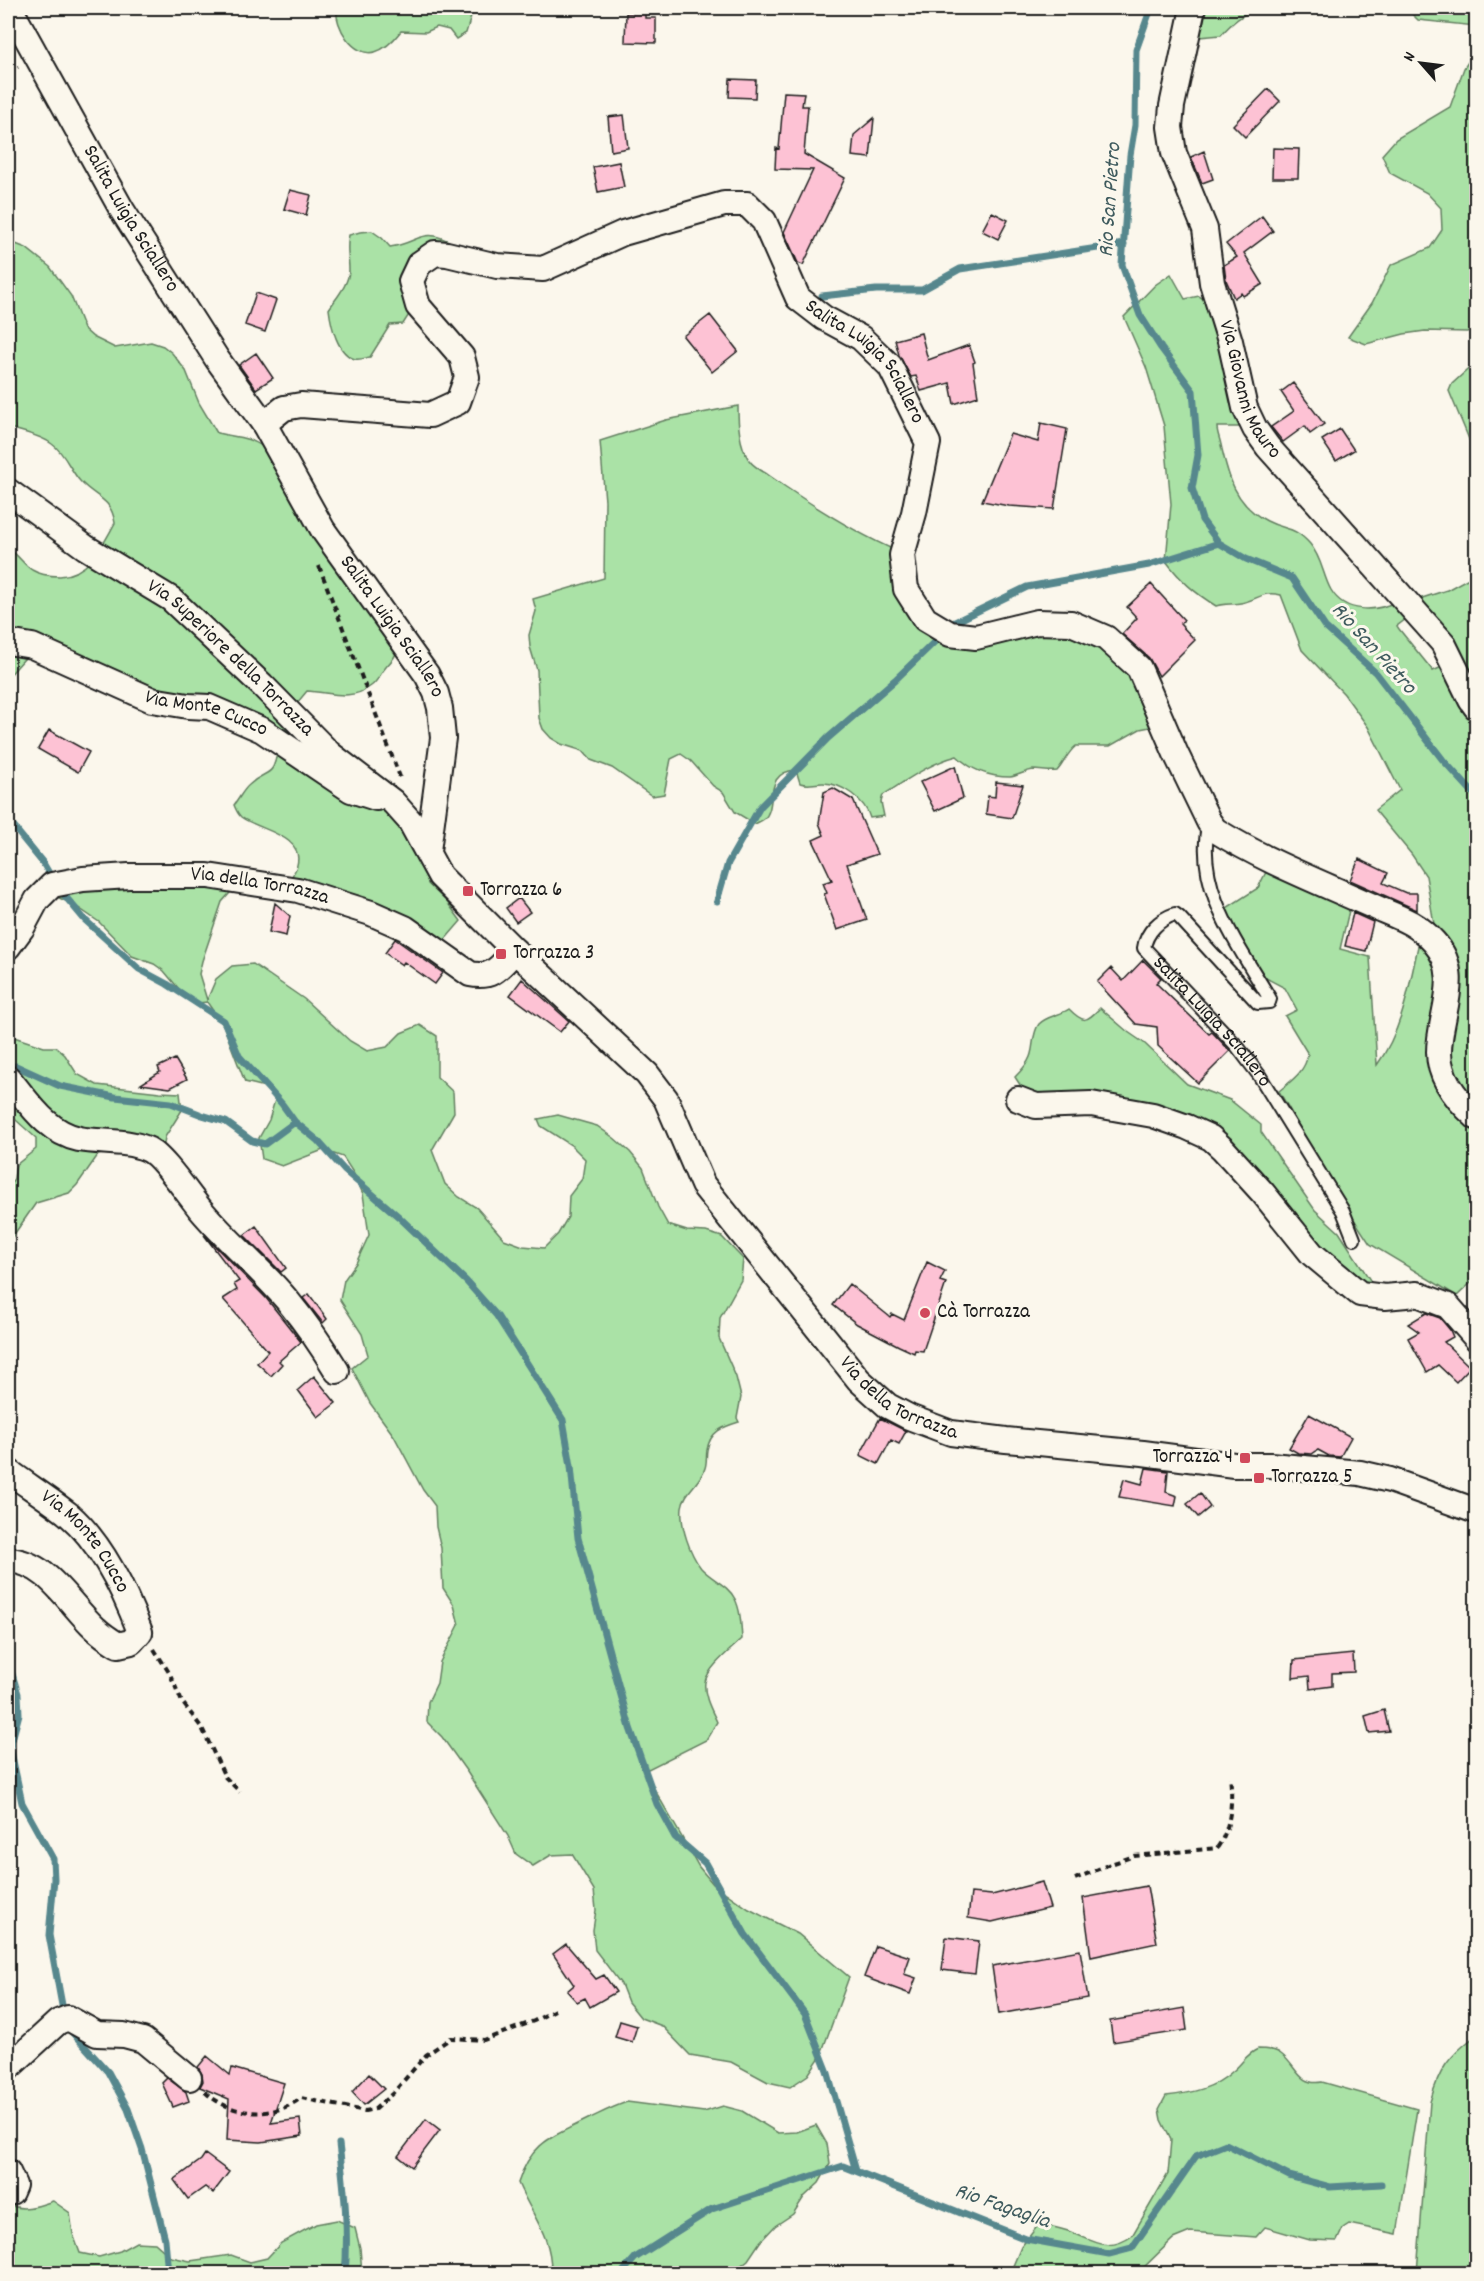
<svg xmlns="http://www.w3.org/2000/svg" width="1484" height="2281" viewBox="0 0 1484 2281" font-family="Dekko,sans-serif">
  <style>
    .green { fill: #aae2a6; stroke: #637f61; stroke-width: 1.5 }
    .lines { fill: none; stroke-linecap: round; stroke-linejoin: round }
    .stream { stroke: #57878d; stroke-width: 7 }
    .building { fill: #fdc2d4; stroke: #1c1c1c; stroke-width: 1.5 }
    .service-casing { stroke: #1c1c1c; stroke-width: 16 }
    .minor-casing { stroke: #1c1c1c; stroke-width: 28 }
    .path { stroke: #1c1c1c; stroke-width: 4; stroke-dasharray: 6 4.5; stroke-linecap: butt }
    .service { stroke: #fbf7ec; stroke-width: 12 }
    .minor { stroke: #fbf7ec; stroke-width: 24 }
    .poi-dot { fill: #d1495b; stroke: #fbf7ec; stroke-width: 2 }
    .labels { text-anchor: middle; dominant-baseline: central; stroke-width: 6; stroke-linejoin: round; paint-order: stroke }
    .street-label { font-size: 21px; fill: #1c1c1c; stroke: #fbf7ec }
    .poi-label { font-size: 21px; fill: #1c1c1c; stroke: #fbf7ec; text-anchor: start }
    .water-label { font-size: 22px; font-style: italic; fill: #3f5b5e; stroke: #fbf7ec }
  </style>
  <rect width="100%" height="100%" fill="#fbf7ec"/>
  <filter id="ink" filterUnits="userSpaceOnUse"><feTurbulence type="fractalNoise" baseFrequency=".0167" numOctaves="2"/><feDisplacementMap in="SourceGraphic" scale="12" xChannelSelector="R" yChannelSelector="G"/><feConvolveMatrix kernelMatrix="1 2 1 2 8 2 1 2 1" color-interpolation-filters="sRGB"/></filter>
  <g filter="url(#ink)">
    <path class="green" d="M337 8H473V10L466 33 456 39 449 30 437 27 426 32 401 31C394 40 386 49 375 52 354 58 334 26 337 8Z
      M1206 8H1304L1292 15C1256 6 1245 8 1221 35L1200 37Z
      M1406 8H1476V26L1418 20Z
      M1476 50V327L1467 332 1425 331 1404 334 1366 344 1348 337 1372 303 1391 265 1430 248 1442 230 1441 208 1427 193 1390 173 1382 155 1396 139 1450 107 1464 68Z
      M372 231 382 238 390 247C420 243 422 225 454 244L432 247 412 310 403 324 390 325 370 357C365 358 360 360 355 359 337 354 331 325 329 309 336 298 349 284 349 270 349 258 346 248 349 235L360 232Z
      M8 241 26 248 50 267 71 296 84 329 93 337 115 348 151 342 163 346 172 353 186 371 199 403 217 433C233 437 249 437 262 446L398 648C395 658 392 660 386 667 380 674 378 681 371 686 350 702 330 692 307 691L292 709 329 766 41 640 8 677V549C18 554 23 564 32 570 40 575 51 576 60 576 90 574 102 546 115 523 111 497 95 498 80 481 70 470 65 453 52 444 39 434 22 433 8 427Z
      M1171 274 1185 299 1199 296 1207 302 1249 433 1239 427H1217C1217 433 1220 439 1221 445 1228 476 1235 505 1267 521 1286 531 1293 525 1310 544 1322 558 1323 576 1331 590 1345 614 1377 612 1397 601L1410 616 1397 626 1399 629 1433 671 1444 666 1462 702 1476 719V1278L1457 1296 1370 1244 1340 1198 1279 1091C1292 1080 1305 1072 1308 1054L1285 1016 1297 1010 1285 988 1262 976 1225 909 1258 888 1270 864 1351 902 1340 949 1370 957 1377 1065C1404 1028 1410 981 1420 937L1438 960 1432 1069 1433 1080 1458 968 1453 946 1434 924 1426 876 1412 855 1375 810 1400 790 1368 727 1344 694 1302 650 1281 595C1262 591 1261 598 1245 602 1235 605 1226 603 1216 606 1195 593 1181 581 1166 561L1171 504 1164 426 1146 367 1124 317 1155 285Z
      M1476 362V456L1449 391 1452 384Z
      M738 406C738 424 739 445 749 460 753 466 760 470 767 474 808 503 851 531 897 551L902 596 918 628 938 639 1081 631 1128 665 1155 726 1140 729 1110 746H1076C1067 753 1065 762 1057 771 1049 772 1041 770 1033 770 1025 771 1018 776 1010 777 990 777 971 770 957 756 930 763 907 780 883 795L881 802 884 816 870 818C865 800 842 783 823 783 813 783 809 786 800 783L796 770C762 772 778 807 764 819 762 821 758 822 755 824L735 812 723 792 713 786 691 761 681 754 671 759 664 794 652 796 612 768 591 760 583 751 561 744 551 738 543 729 539 718 537 670 530 647 529 635 536 611 533 599 604 578 605 501 600 441 666 420Z
      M1476 574V697L1416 600 1447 590Z
      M278 749 375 808 387 810 397 818 425 865 428 884 447 902 461 921 442 943 387 907 288 882C291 877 296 871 297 865 305 835 258 830 241 817 238 814 236 810 234 805 239 799 243 790 249 785 268 767 272 781 278 749Z
      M236 886 222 902 202 961 199 974 207 1000 216 979 232 966 253 964 304 999 350 1041 367 1051 387 1047 401 1033 420 1025 437 1036V1077L453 1092 454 1112 432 1150 445 1184 459 1197 477 1208 504 1239 523 1246 544 1248 558 1234 568 1217 569 1196 582 1179 585 1159 571 1145 541 1126 538 1119 558 1115 597 1126 614 1138 630 1152 643 1168 658 1207 668 1225 687 1231 706 1232 722 1237 743 1259 741 1280 720 1318 719 1338 736 1377 741 1397 737 1418 739 1422C723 1427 710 1431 707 1450 706 1456 707 1462 705 1468 701 1482 684 1492 682 1507 680 1526 690 1554 701 1568 711 1579 728 1585 735 1599 741 1611 741 1626 742 1639 732 1649 708 1667 705 1682 703 1695 712 1711 717 1722L706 1740 644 1771 699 1867 713 1884 749 1909 798 1934 849 1977 820 2057 808 2075 790 2087 768 2082 731 2062 690 2055 662 2026 641 2018 628 2002 621 1984 595 1950 593 1930 596 1910 594 1890 572 1854 551 1855 533 1866 516 1854 508 1836 467 1772 442 1737 427 1722 428 1702 437 1683 440 1662 459 1625 454 1605 443 1588 441 1548 436 1527 435 1506 423 1490 394 1436 370 1403 352 1368 368 1355 362 1334 340 1300 344 1280 356 1263 369 1235 363 1194 354 1174 343 1157 323 1150 282 1166 262 1159 259 1138 269 1120 275 1100 265 1087 245 1082 223 1025 207 1002 198 1003 179 989 164 971 154 964 132 956 99 922 74 905 57 897 64 888Z
      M1100 1008 1128 1032 1144 1043 1187 1084 1230 1100 1261 1125V1132L1315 1210 1339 1232 1370 1280 1373 1289 1338 1268 1219 1138 1046 1101 1024 1091 1015 1077C1021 1071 1027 1065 1030 1057 1034 1047 1032 1033 1039 1024 1046 1016 1061 1015 1069 1009 1084 1024 1086 1022 1100 1008Z
      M8 1035 44 1047H56L65 1055 77 1074 97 1085 160 1092 180 1093 182 1110 165 1137 163 1150 61 1125 8 1072Z
      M8 1084 111 1151 98 1155 77 1185 69 1193 36 1203 8 1243V1191L14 1178 16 1165 36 1149V1138L8 1113Z
      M1474 2037H1476V2273H1417L1430 2102C1439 2070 1448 2057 1474 2037Z
      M1258 2049C1265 2049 1275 2049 1281 2054 1297 2066 1298 2086 1322 2082L1417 2109 1397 2234 1349 2224 1343 2228 1337 2241 1310 2240 1265 2227 1256 2237 1190 2232 1173 2239 1138 2273H1010L1021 2247 1039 2224C1049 2226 1059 2228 1068 2231 1092 2240 1107 2254 1132 2236L1168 2174 1171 2140 1161 2120 1159 2109 1166 2096C1191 2093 1214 2089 1233 2071 1243 2063 1246 2054 1258 2049Z
      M627 2102 704 2112 723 2106 742 2111 778 2133 797 2132 816 2125 827 2144 830 2164 819 2183 804 2197 793 2214 775 2226 760 2242 748 2260 731 2273H551C552 2236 532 2216 518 2183 531 2142 552 2137 588 2119 601 2113 612 2107 627 2102Z
      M53 2201 70 2213 73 2234 80 2253 99 2257 120 2251 136 2242 155 2243 171 2257 190 2261 231 2255 250 2262 267 2258 281 2243 316 2224 337 2220 355 2228 360 2248 362 2273H8V2204C22 2212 38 2206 53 2201Z"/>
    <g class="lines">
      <path class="stream" d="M1151 8 1136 50 1135 125 1130 155 1122 265 1140 315 1161 348 1193 391 1198 455 1192 488 1202 520 1219 543 1246 559 1292 578 1325 627 1376 673 1443 760 1476 796
        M822 296 876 290H922L960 269 1124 244
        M8 820 43 863 53 880
        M59 889 85 920 139 969 167 984 224 1021 239 1056 282 1104 295 1122 317 1140 344 1170 399 1217 466 1281 497 1316 563 1420 571 1466 578 1538 630 1728 657 1804 675 1837 705 1863 745 1934 805 2014 827 2070 856 2171
        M717 901 728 863 760 807 828 738 895 680 955 622 1027 587 1149 565 1219 543
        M8 1066H16L60 1086 115 1097 171 1103 202 1115 226 1122 252 1141 265 1144 295 1122
        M8 1661 18 1694 19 1714 10 1747 22 1803 53 1859 54 1879 49 1935 64 2016
        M69 2029 108 2072 128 2109 142 2149 165 2239 168 2274
        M339 2144C344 2187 349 2230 345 2274
        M621 2274 635 2258 712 2209 843 2166 1026 2239 1109 2254 1132 2248 1196 2156 1226 2144 1289 2176 1330 2187 1381 2184"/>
    </g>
    <path class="building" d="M626 13H645V18H656V43L625 42Z
      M730 79 756 80 755 98 729 97Z
      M1268 89 1280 101 1245 137 1233 125Z
      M784 92 804 93 802 106H808L804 154 845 178 803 265 798 263 784 232 813 170 775 169 776 148 779 149Z
      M624 115 628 148 611 151 608 117Z
      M874 118 870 158 852 156 854 135Z
      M1273 148 1299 149 1298 178H1272Z
      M1204 151 1213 179 1202 183 1191 157Z
      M619 162 624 187 598 192 593 167Z
      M290 190 311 195 306 215 284 209Z
      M992 212 1008 220 998 239 982 231Z
      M1262 216 1273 231 1244 253 1263 284 1243 296 1241 293 1234 298 1226 280 1224 265 1237 257 1226 244Z
      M256 293 276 300 265 332 245 325Z
      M710 315 738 351 712 372 683 336Z
      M921 333 928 360 969 345 975 362 973 363 978 396 954 404 950 383 921 391 916 376 911 377 899 355 895 340Z
      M256 353 273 378 256 389 239 365Z
      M1293 383 1324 424 1310 434 1305 426 1283 442 1271 427 1294 411 1281 392Z
      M1041 423 1067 429 1054 509 1009 506 982 501 1010 434 1038 442Z
      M1340 429 1354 450 1336 461 1322 440Z
      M1151 584 1184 620 1180 624 1195 640 1159 676 1149 658 1122 634 1137 618 1127 607Z
      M49 730 89 752 78 772 38 749Z
      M955 766 963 798 935 811 920 782Z
      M996 782 1023 785 1012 818 986 814 988 796 995 797Z
      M833 788 853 800 877 854 847 864 867 920 837 930 824 894 827 893 823 883 832 880 813 840 824 835 819 823 824 792Z
      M1359 859 1388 873 1383 883 1406 893H1417V910L1350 880Z
      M519 898 530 912 516 922 506 908Z
      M275 903 290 916 286 936 269 932Z
      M1353 913 1373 922 1366 951 1345 946Z
      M395 939 443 973 435 984 404 962 402 965 385 953Z
      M1143 960 1161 978 1156 983 1209 1034 1212 1032 1230 1051 1198 1083 1158 1046 1157 1027 1136 1024 1097 982 1111 968 1123 981Z
      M522 979 569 1021 560 1032 510 995Z
      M175 1059 187 1079 170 1088 141 1084 160 1072 158 1067Z
      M256 1226 286 1268 281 1272 244 1235Z
      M204 1235 266 1298 301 1342 279 1361 282 1364 271 1376 257 1363 268 1351 223 1299 237 1290 234 1284 239 1281Z
      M927 1262 945 1271 940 1281 946 1283 923 1351 915 1350 914 1353 899 1346 857 1324 833 1305 849 1284 890 1317 892 1314 904 1320Z
      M309 1294 327 1319 323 1323 303 1298Z
      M1426 1313 1440 1318 1450 1330 1453 1337 1444 1342 1470 1367 1456 1382 1438 1365 1427 1372 1408 1338 1419 1332 1408 1324Z
      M314 1376 336 1403 318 1417 298 1390Z
      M1309 1414 1351 1437 1340 1457 1329 1456 1318 1450 1312 1454 1298 1453 1289 1448Z
      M880 1418 906 1431 899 1444 891 1440 878 1464 860 1455Z
      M1146 1468 1168 1471 1166 1492 1177 1496 1175 1506 1119 1497 1124 1479 1142 1484Z
      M1200 1493 1210 1507 1198 1517 1187 1504Z
      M1353 1654 1354 1672 1332 1673V1686L1310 1689 1309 1676 1293 1678 1294 1660Z
      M1384 1710 1389 1731 1369 1733 1365 1716Z
      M1042 1882 1050 1908 992 1922 968 1918 971 1893 992 1895Z
      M1147 1886 1157 1943 1091 1957 1083 1898Z
      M946 1937 979 1941 975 1974 942 1970Z
      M566 1944 596 1979 604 1975 616 1992 590 2007 585 1998 577 2002 567 1991 574 1985 553 1954Z
      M876 1946 910 1957 904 1974 916 1978 910 1994 864 1977Z
      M1080 1950 1088 1998 999 2014 992 1966Z
      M1184 2008 1187 2030 1113 2042 1110 2021Z
      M620 2021 637 2026 632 2042 615 2037Z
      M207 2056 230 2075 232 2068 284 2083 271 2123 300 2119 302 2136 261 2142 227 2140 229 2099 200 2087 203 2081 202 2074 198 2067Z
      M369 2074 384 2089 364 2105 352 2092Z
      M167 2078 186 2092 189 2101 173 2107 162 2083Z
      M426 2119 440 2130 412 2167 398 2156Z
      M205 2154 229 2172 213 2193 205 2187 188 2199 174 2180 201 2160Z"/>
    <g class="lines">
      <defs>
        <g id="service">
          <path id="s1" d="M1209 822C1193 887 1239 946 1270 999L1269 1002 1258 1003 1179 917 1175 914C1160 919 1146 932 1144 948L1237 1046 1259 1075 1343 1211 1354 1239"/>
        </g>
        <g id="minor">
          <path id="s2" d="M10 8 122 210 217 359 264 424 323 530 427 675 436 693 440 708 443 738 428 851"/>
          <path id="s3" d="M1193 8 1172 106 1170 127 1174 153 1205 229 1212 283 1230 341 1245 408 1255 429 1268 447 1443 643 1471 700 1476 707"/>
          <path id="s4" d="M264 424 284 408 301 405 430 415 458 402 467 377 462 357 418 306 411 281 419 264 435 253 447 254 497 266 543 269 623 233 724 204H747L764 221 798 298 824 318 861 338 890 366 928 443 914 513 902 555 906 589 925 619 950 634 976 637 1037 622 1071 623 1106 638 1139 668 1176 754 1209 822 1215 830C1263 860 1317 881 1368 904 1394 916 1414 920 1434 942 1464 975 1439 1014 1439 1052 1439 1078 1458 1101 1476 1117"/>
          <path id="s5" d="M8 491 85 547 171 599 262 685 330 754 393 802 410 821 440 876 515 951 647 1074 666 1099 703 1185 859 1380 888 1406 909 1417 951 1433 1006 1440 1143 1453 1234 1465H1270L1360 1473 1390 1480 1476 1511"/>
          <path id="s6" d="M8 642 32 646 152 700 188 706 209 707 262 730 351 790 376 798"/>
          <path id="s7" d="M8 947 22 928 37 900 52 885 83 879 129 876H208L298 890 371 913 405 928 470 974C494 979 500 966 515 951"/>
          <path d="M8 1078C29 1102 46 1132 79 1139 101 1143 126 1140 147 1149 161 1154 190 1197 201 1210 228 1242 260 1268 287 1300 305 1322 322 1346 337 1371"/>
          <path d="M1018 1099 1036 1106 1091 1104 1153 1115 1187 1127 1211 1138 1223 1149 1263 1193 1312 1254 1360 1294 1385 1297 1417 1294 1448 1306 1476 1338"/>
          <path id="s8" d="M8 1471C27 1485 49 1499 68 1514 101 1542 125 1592 140 1632L131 1642 118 1645C110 1640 102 1635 95 1628 67 1602 48 1562 8 1560"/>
          <path d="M8 2068 58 2022 68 2018 97 2034 124 2035 143 2040 189 2078"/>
          <path d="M8 2172 14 2185 11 2192 8 2193"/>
        </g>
      </defs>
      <use href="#service" class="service-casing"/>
      <use href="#minor" class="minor-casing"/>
      <path class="path" d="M8 72 18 67
        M319 566 400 777
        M154 1649 170 1674 182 1702 202 1728 225 1777 240 1792
        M1075 1879 1108 1865 1134 1856 1217 1848C1231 1829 1233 1800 1230 1777
        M205 2092C231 2116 272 2120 301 2098L365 2111 375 2109 393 2093 426 2055 451 2038 484 2040 534 2021 555 2010
        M1401 2274 1402 2273"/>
      <use href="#service" class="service"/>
      <use href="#minor" class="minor"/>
    </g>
  </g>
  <g class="poi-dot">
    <rect x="462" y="885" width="12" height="12" rx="3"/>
    <rect x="495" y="948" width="12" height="12" rx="3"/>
    <circle cx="925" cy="1313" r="6"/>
    <rect x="1239" y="1452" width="12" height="12" rx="3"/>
    <rect x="1253" y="1472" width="12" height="12" rx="3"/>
  </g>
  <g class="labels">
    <g class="street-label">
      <text stroke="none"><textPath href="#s2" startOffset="243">Salita Luigia Sciallero</textPath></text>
      <text stroke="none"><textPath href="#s4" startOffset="910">Salita Luigia Sciallero</textPath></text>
      <text stroke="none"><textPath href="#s3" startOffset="398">Via Giovanni Mauro</textPath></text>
      <text stroke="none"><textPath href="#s2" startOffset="728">Salita Luigia Sciallero</textPath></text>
      <text stroke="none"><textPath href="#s5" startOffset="279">Via Superiore della Torrazza</textPath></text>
      <text stroke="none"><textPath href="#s6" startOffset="212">Via Monte Cucco</textPath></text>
      <text stroke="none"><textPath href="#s7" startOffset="286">Via della Torrazza</textPath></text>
      <text stroke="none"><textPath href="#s1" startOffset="477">Salita Luigia Sciallero</textPath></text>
      <text stroke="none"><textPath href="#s5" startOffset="1290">Via della Torrazza</textPath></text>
      <text stroke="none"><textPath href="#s8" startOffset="106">Via Monte Cucco</textPath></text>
    </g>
    <g class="poi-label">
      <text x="480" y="891">Torrazza 6</text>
      <text x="513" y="954">Torrazza 3</text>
      <text x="937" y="1313">Cà Torrazza</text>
      <text x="1233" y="1458" text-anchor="end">Torrazza 4</text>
      <text x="1271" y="1478">Torrazza 5</text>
    </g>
    <g class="water-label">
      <text transform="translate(1111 200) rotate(-86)">Rio San Pietro</text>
      <text transform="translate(1373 649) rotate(48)">Rio San Pietro</text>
      <text transform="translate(1002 2207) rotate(19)">Rio Fagaglia</text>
    </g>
  </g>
  <rect width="1484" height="2281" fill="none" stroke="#fbf7ec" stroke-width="30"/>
  <rect x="15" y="15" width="1454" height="2251" fill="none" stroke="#1c1c1c" stroke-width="2" filter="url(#ink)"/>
  <g transform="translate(1421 63) rotate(298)" stroke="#fbf7ec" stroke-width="4.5" paint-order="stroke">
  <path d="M0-4.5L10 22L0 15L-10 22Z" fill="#1c1c1c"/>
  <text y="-9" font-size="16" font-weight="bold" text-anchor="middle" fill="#1c1c1c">N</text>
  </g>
</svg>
